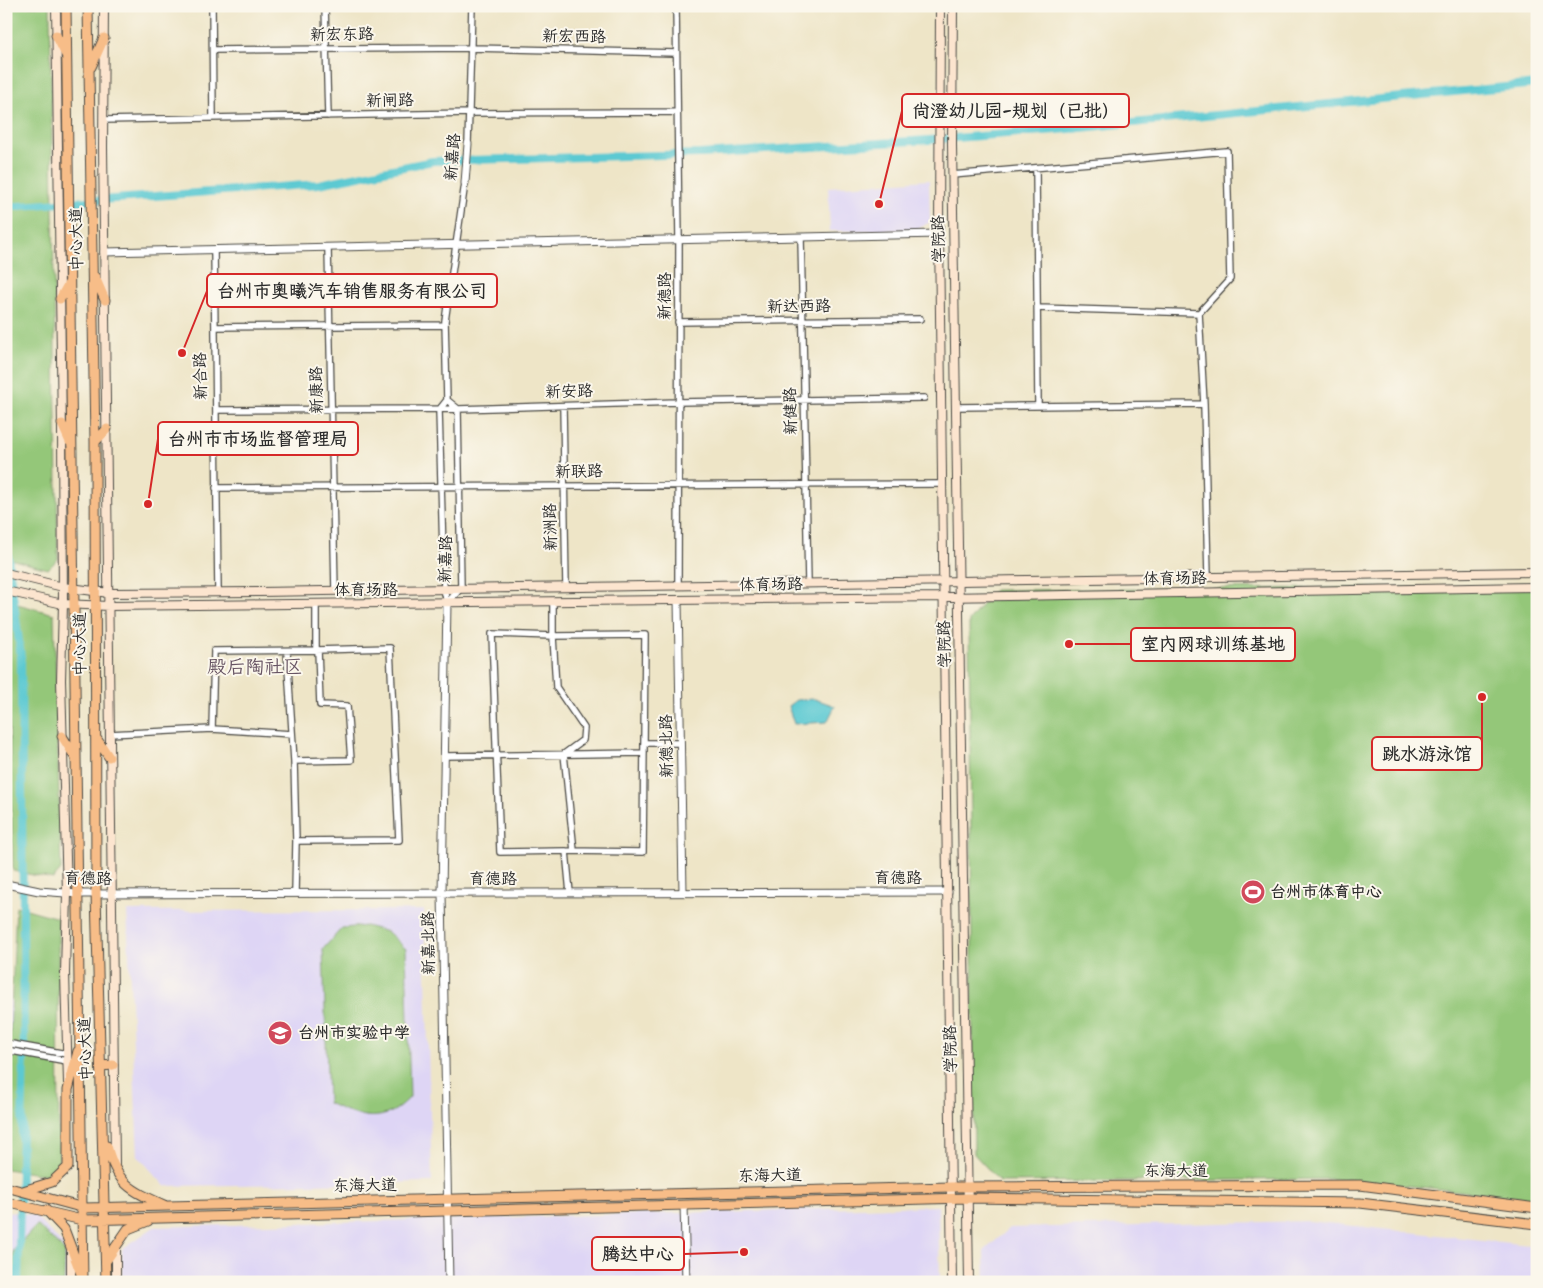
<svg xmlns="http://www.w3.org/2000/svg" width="1543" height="1288" viewBox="0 0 1543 1288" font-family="Kalam,'LXGW WenKai TC',sans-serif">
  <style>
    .built { fill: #ded5f5 }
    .green { fill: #94c779; stroke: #607952 }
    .water { fill: #5cc9d2; stroke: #447a7e }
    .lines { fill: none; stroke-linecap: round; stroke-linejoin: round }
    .canal { stroke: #5cc9d2; stroke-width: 8 }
    .minor-casing { stroke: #484742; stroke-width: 8 }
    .tertiary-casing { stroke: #484742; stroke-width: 9 }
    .secondary-casing { stroke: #484742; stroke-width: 10 }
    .primary-casing { stroke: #484742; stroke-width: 11 }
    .minor { stroke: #fff; stroke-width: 5.5 }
    .tertiary { stroke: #fff; stroke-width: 7 }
    .secondary { stroke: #fce5cf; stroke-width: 8 }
    .primary { stroke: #f7bd88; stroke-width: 9 }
    .labels { text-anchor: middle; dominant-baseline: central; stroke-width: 4; stroke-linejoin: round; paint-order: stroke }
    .street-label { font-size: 16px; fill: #2b2b2b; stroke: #fbf7ec }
    .poi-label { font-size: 16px; font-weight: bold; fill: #2b2b2b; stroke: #fbf7ec; text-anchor: start }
    .quarter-label { font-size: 19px; fill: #685564; stroke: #fbf7ec }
    .leader { fill: none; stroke: #d62828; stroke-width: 2 }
    .callout-dot { fill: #d62828; stroke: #fbf7ec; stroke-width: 2 }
    .callout { fill: #fbf7ec; stroke: #d62828; stroke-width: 2 }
    .callout-label { font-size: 18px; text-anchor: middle; font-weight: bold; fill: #2b2b2b }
  </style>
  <rect width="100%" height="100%" fill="#fbf7ec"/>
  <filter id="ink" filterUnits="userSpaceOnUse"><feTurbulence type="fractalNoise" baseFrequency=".02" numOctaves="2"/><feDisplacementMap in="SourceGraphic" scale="10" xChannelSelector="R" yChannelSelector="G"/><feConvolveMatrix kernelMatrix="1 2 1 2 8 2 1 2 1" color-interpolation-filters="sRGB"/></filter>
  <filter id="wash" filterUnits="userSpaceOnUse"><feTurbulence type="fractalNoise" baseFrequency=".0096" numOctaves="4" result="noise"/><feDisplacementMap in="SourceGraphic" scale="20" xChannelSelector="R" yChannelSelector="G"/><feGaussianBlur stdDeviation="1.12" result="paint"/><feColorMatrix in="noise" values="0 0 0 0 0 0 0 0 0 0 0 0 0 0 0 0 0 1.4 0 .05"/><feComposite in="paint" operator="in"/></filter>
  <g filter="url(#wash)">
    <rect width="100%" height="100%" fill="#eee5c7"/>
    <path class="built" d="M929 180 930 222 916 230 830 231 828 187Z
      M424 910 432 1182 165 1186 138 1156 127 911Z
      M6 943 12 1028 6 1090Z
      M938 1206 940 1282H122V1249L154 1227Z
      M6 1211 35 1216 67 1249V1282H6Z
      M1309 1221 1537 1246V1282H985L984 1251 1010 1228Z"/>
    <path class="green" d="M6 6H50L58 559 48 569 6 558Z
      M1537 587V1199L1342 1179 1000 1182 974 1154 969 621 994 590Z
      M6 601 54 614 61 870 53 879 13 871Z
      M16 906 58 918 59 1164 46 1175 6 1169V1123Z
      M366 926 388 932 406 949 410 1097C385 1126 359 1118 328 1103L323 949 342 928Z
      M37 1225 65 1251 64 1282H10L13 1251Z"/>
    <path class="water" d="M815 699 835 706 827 722 794 724 788 706 796 700Z"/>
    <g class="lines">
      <path class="canal" d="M6 207 319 184 433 161 700 154 929 140 1070 129 1537 84
        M6 541 21 657 24 1055 18 1282"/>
    </g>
  </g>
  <g filter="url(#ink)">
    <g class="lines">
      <defs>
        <path id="minor" d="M212 6 213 118
          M325 6 328 116
          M676 6 679 241 678 585
          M213 50 472 48 676 53
          M103 120 471 113 677 112
          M468 144 472 6
          M1036 168 1038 406
          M952 175 1227 151 1230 279 1199 313 1204 404
          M801 238 808 583
          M328 248 335 591
          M214 250 218 592
          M1038 308 1199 313
          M678 322 920 319
          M215 327 445 325
          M563 406 566 587
          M955 407 1204 404 1208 577
          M216 410 458 409 678 402 924 398
          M216 488 942 484
          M553 602V636L645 635 643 852 566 851 570 893
          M447 603 444 589 439 410 447 400 445 321 465 183
          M447 603 461 588 458 409 447 400
          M287 652 294 761
          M212 729 214 651 316 650
          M109 734 212 729 292 734
          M644 743H680
          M444 756 644 753
          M296 841 294 761 351 760 347 706 320 705 318 650
          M566 851 500 852 492 634 553 636 556 687 584 728 583 740 564 754 574 851
          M295 893 296 841 399 840 390 648 316 650V604
          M6 1043 67 1054
          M6 1050 67 1061"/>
        <path id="tertiary" d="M465 183 468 144
          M104 252 939 234
          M678 600 683 892
          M447 603 442 893 449 1282
          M6 884 39 891 78 894 948 892
          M684 1205 686 1282"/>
        <path id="secondary" d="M56 6 62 430 63 604 61 680 67 893 65 973 68 1083
          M104 6 103 147 115 1164
          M940 6 939 234 952 1282
          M953 6 952 144 969 1282
          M6 573 63 587 109 593 259 592 1537 572
          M6 591 63 604 109 606 944 597 1537 587
          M116 1247V1282
          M71 1282V1250"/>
        <path id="primary" d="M66 6 83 1282
          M88 6 95 442 96 893 106 1282
          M56 35 66 55
          M91 67 104 38
          M95 277 105 300
          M60 299 69 283
          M62 424 70 442
          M95 442 107 429
          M62 736 75 757
          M96 738 109 757
          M101 1066 113 1065
          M107 1146C117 1184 130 1190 164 1205
          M6 1187 84 1208 951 1187 1360 1185 1537 1208
          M23 1191 52 1182 68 1167V1090L78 1051
          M6 1202 82 1220 968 1198 1360 1203 1537 1224
          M46 1210 64 1229 81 1274
          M106 1261 128 1229 148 1221"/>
      </defs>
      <use href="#minor" class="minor-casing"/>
      <use href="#tertiary" class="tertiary-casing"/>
      <use href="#secondary" class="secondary-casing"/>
      <use href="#primary" class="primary-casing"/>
      <use href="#minor" class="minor"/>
      <use href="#tertiary" class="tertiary"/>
      <use href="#secondary" class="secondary"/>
      <use href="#primary" class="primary"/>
    </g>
  </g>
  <defs>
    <symbol id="stadium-disc" viewBox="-11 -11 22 22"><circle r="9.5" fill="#d1495b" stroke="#fbf7ec"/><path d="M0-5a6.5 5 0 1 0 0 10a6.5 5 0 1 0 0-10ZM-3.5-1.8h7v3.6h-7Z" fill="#fff"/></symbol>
    <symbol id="school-disc" viewBox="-11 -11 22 22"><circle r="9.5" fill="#d1495b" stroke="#fbf7ec"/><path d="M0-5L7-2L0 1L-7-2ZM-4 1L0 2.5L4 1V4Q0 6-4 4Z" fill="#fff"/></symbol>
  </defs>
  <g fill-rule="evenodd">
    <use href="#stadium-disc" x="1239" y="878" width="28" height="28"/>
    <use href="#school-disc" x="266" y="1019" width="28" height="28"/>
  </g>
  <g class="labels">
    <g class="street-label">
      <text transform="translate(342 35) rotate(-1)">新宏东路</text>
      <text transform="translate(574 37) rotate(1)">新宏西路</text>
      <text transform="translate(390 101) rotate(-1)">新闸路</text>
      <text transform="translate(453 157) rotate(-85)">新嘉路</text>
      <text transform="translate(77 239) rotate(-91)">中心大道</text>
      <text transform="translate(939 239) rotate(-91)">学院路</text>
      <text transform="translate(665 296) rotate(-90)">新德路</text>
      <text transform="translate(799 307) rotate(-1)">新达西路</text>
      <text transform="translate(201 376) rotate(-91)">新合路</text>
      <text transform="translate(317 390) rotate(-91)">新康路</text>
      <text transform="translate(569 392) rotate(-2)">新安路</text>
      <text transform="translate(791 411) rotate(-91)">新健路</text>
      <text transform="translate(579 472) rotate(-1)">新联路</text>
      <text transform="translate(551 527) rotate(-91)">新洲路</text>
      <text transform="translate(446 559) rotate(-88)">新嘉路</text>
      <text transform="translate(1175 579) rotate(-1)">体育场路</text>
      <text transform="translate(771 585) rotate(-1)">体育场路</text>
      <text x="366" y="590">体育场路</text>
      <text transform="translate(80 644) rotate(-90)">中心大道</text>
      <text transform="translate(945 644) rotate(-91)">学院路</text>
      <text transform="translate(667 746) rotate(-91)">新德北路</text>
      <text x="898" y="878">育德路</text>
      <text transform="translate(88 879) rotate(1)">育德路</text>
      <text x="493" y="879">育德路</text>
      <text transform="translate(429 943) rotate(-91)">新嘉北路</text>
      <text transform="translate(86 1049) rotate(-92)">中心大道</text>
      <text transform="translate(951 1049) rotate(-91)">学院路</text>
      <text x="1176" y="1171">东海大道</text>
      <text transform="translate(770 1176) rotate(-1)">东海大道</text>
      <text transform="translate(365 1186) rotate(-1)">东海大道</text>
    </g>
    <g class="poi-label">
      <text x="1270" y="892">台州市体育中心</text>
      <text x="298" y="1033">台州市实验中学</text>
    </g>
    <g class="quarter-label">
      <text x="255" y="668">殿后陶社区</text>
    </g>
  </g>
  <path class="leader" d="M879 204L902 111M182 353L207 291M148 504L158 439M1069 644L1131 644M1482 697L1482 753M744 1252L684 1254"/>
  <g class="callout-dot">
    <circle cx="879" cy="204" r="5"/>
    <circle cx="182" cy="353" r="5"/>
    <circle cx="148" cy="504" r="5"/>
    <circle cx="1069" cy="644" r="5"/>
    <circle cx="1482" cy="697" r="5"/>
    <circle cx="744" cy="1252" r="5"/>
  </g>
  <g class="callout">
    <rect x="902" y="94" width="227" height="33" rx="5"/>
    <rect x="207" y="274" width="290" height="33" rx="5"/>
    <rect x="158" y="422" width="200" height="33" rx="5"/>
    <rect x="1131" y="628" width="164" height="33" rx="5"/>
    <rect x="1372" y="737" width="110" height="33" rx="5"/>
    <rect x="592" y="1237" width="92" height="33" rx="5"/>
  </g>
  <g class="callout-label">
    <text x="1016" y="117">尚澄幼儿园-规划（已批）</text>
    <text x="352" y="297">台州市奥曦汽车销售服务有限公司</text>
    <text x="258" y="445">台州市市场监督管理局</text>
    <text x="1213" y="650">室内网球训练基地</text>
    <text x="1427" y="760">跳水游泳馆</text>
    <text x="638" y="1260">腾达中心</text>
  </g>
  <rect width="1543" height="1288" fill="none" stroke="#fbf7ec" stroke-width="25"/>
</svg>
